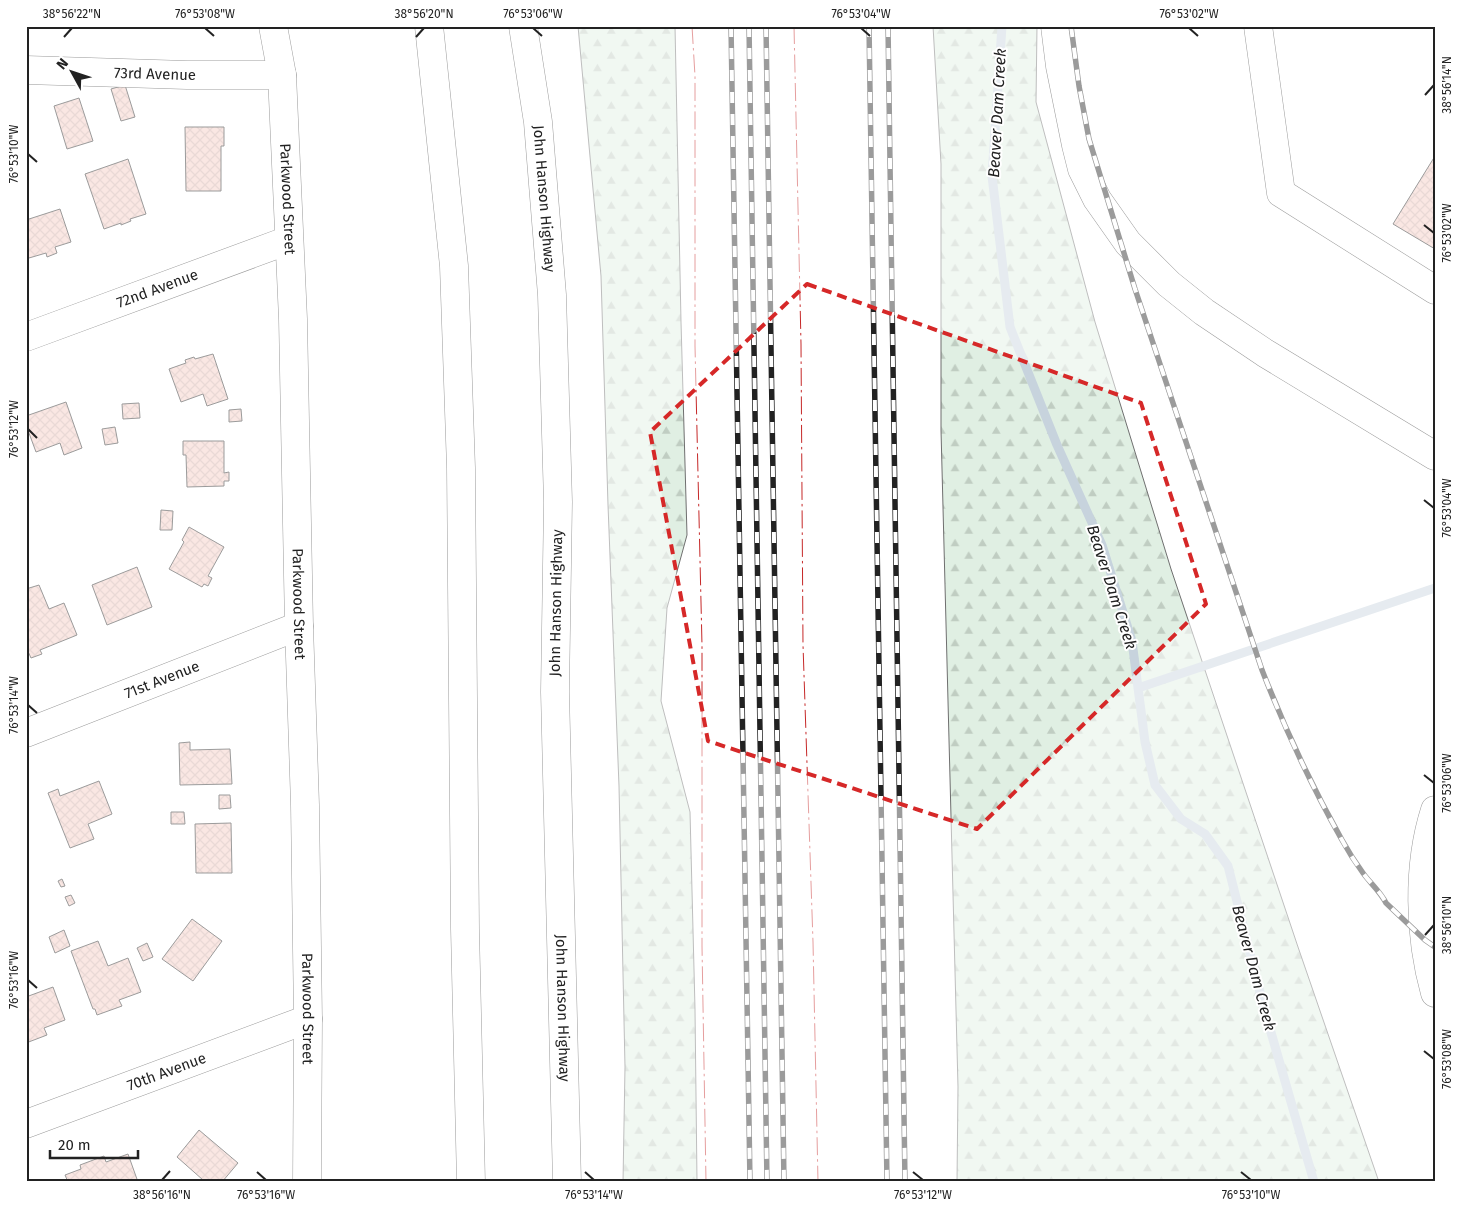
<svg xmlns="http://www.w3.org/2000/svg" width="1461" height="1208" viewBox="0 0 1461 1208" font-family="'Fira Sans',sans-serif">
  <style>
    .forest { fill: url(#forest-firs); stroke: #6f6f6f }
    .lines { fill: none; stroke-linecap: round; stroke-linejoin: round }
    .stream { stroke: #c7d3dd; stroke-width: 9 }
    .building { fill: url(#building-cross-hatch); stroke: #222 }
    .minor-casing { stroke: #222; stroke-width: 29 }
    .major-casing { stroke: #222; stroke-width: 29 }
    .highway-casing { stroke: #222; stroke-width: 29 }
    .minor { stroke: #fff; stroke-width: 28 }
    .major { stroke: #fff; stroke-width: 28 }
    .highway { stroke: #fff; stroke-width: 28 }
    .rail-casing { stroke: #222; stroke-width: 5.5 }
    .rail { stroke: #fff; stroke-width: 4; stroke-dasharray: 11; stroke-linecap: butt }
    .power { stroke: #c62828; stroke-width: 1; stroke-dasharray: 18 4 2.5 4; stroke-linecap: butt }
    .marked { fill: none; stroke: #d62828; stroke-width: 4; stroke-dasharray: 10 6; stroke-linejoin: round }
    .ticks { fill: none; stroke: #222; stroke-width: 2 }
    .labels { text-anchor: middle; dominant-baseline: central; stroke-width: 4; stroke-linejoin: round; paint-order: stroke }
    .street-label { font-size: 15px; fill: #222; stroke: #fff }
    .water-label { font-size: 16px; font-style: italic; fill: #222; stroke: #fff }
    .neatline { fill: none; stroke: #222; stroke-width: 2 }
    .ticks-label { font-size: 12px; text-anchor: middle; fill: #222 }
  </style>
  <defs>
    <pattern id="forest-firs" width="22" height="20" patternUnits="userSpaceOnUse" patternTransform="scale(1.25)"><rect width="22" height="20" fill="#e0efe3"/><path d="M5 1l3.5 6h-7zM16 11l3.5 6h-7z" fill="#c0cdc2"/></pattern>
    <pattern id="building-cross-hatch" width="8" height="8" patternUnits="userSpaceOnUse" patternTransform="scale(1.25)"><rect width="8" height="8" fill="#f3c9c0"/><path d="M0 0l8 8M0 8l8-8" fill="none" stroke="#d0aca5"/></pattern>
  </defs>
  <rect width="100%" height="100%" fill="#fff"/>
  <path class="forest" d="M578 26H675L681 322 687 535 667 608 661 701 690 812 695 1009 697 1182H623L625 1067 619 786 608 505 601 276Z
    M933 26H1037L1036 102 1095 322 1171 569 1298 947 1379 1182H957L958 1087 941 430V164Z"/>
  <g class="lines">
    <path class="stream" d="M1002 26 992 176 1010 327 1057 445 1102 545 1132 641 1145 742 1155 785 1181 819 1205 834 1228 866 1264 1008 1314 1182
      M1138 688 1435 588"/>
  </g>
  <path class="building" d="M125 85 135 117 121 121 111 89Z
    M79 98 93 141 67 149 54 106Z
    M185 127H224V146H221V191H186Z
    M1435 156V249L1393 224Z
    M128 159 146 214 130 219 131 221 121 225V223L104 229 85 174Z
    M60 209 71 242 55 247 57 253 47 257 46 253 29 258 26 251V220Z
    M213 354 228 399 207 406 203 394 181 402 169 369 186 363 185 360 194 357 195 359Z
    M66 402 82 448 64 455 60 443 36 452 26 425V416Z
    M139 403 140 418 123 419 122 404Z
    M241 409 242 421 229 422V410Z
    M115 427 118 443 105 445 102 429Z
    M183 441H224V473L229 472V481H224V486L187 487 186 455H183Z
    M161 510 173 511 172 530H160Z
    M189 527 224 547 208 576 212 578 208 586 204 584 202 587 169 569 184 542 182 540Z
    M137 567 152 607 107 625 92 585Z
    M39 585 49 609 64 603 77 635 40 650 42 654 31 658 26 647V589Z
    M190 742V750L230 749 232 784 180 785 179 743Z
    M99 781 112 814 88 824 94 839 70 848 48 793 58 789 60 796Z
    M219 795H230L231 808 219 809Z
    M171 812H184L185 824H171Z
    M231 823 232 873H196L195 824Z
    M62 879 65 886 61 887 58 881Z
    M71 895 75 903 69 906 65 897Z
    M192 919 222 941 193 981 162 959Z
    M64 930 70 946 55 953 49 937Z
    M98 941 108 966 128 958 141 992 119 1000 122 1006 97 1015 95 1009H93L71 951Z
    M147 943 153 957 143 961 137 948Z
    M53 987 65 1020 44 1028 47 1035 26 1043V997Z
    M199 1130 238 1163 222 1182H202L203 1180 177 1157Z
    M128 1154 138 1182H68L65 1175 81 1169 80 1165 104 1156 106 1162Z"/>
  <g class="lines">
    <defs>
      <g id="minor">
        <path id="s1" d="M273 26 282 75 293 319 299 626 305 805 308 1019 307 1182"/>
        <path d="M1055 26 1060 66 1076 145 1082 169 1097 199 1128 243 1169 284 1204 312 1265 353 1435 456"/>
        <path d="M1258 26 1281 193 1435 290"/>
        <path id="s2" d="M26 70 187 75H282"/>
        <path id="s3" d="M26 337 289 240"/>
        <path id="s4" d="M26 733 299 626"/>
        <path id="s5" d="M26 1124 308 1019"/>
      </g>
      <path id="major" d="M1435 810C1417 866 1419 936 1435 993"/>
      <g id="highway">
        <path d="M429 26 454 266 461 468 465 929 471 1182"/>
        <path id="s6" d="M523 26 538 122 552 295 558 502 555 692 567 1182"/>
      </g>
    </defs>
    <use href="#minor" class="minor-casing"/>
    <use href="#major" class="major-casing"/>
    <use href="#highway" class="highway-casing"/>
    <use href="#minor" class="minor"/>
    <use href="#major" class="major"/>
    <use href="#highway" class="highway"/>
    <defs>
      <path id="rail" d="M731 26 750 1182
        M749 26 767 1182
        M766 26 784 1182
        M869 26 887 1182
        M888 26 905 1182
        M1071 26 1079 86 1089 139 1135 289 1262 670C1285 729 1311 785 1342 840 1348 851 1355 862 1363 873 1370 883 1380 891 1386 903L1425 940 1435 947"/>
    </defs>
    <use href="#rail" class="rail-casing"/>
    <use href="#rail" class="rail"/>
    <path class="power" d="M692 26 695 76V346L702 645V946L706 1182
      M794 26 801 344 803 645 813 942 818 1182"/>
  </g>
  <path d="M0 0H1461V1208H0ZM807 284 1141 403 1206 604 977 829 708 741 650 432Z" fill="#fff" fill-opacity=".55" fill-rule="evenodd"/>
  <path class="marked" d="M807 284 1141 403 1206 604 977 829 708 741 650 432Z"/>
  <path class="ticks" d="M205 28 214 36M533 28 542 36M861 28 870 36M1189 28 1198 36M64 37 72 28M416 37 424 28M1425 95 1434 85M28 154 37 162M1424 225 1434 233M28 429 37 438M1424 500 1434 508M28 705 37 713M1424 775 1434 783M1425 935 1434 925M28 980 37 988M1424 1051 1434 1059M257 1172 266 1180M585 1172 594 1180M913 1172 923 1180M1241 1172 1251 1180M162 1180 170 1171"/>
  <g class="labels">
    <g class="street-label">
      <text stroke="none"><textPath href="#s2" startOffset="129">73rd Avenue</textPath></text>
      <text stroke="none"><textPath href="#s1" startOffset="174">Parkwood Street</textPath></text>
      <text stroke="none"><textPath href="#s6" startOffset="174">John Hanson Highway</textPath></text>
      <text stroke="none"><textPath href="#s3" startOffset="140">72nd Avenue</textPath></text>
      <text stroke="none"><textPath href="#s1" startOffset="579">Parkwood Street</textPath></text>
      <text transform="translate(556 603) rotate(-89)">John Hanson Highway</text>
      <text stroke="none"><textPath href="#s4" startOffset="146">71st Avenue</textPath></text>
      <text stroke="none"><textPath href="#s1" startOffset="984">Parkwood Street</textPath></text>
      <text stroke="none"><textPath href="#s6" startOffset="984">John Hanson Highway</textPath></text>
      <text stroke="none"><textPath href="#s5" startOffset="150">70th Avenue</textPath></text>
    </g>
    <g class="water-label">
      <text transform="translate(997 113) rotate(-87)">Beaver Dam Creek</text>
      <text transform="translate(1112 587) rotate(72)">Beaver Dam Creek</text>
      <text transform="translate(1254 968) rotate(75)">Beaver Dam Creek</text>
    </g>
  </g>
  <rect width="1461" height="1208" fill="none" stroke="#ffffff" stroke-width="55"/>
  <g transform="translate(72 72) rotate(310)" stroke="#ffffff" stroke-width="4" paint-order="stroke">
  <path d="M0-4L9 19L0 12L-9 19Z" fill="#222222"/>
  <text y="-8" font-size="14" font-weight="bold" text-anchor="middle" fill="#222222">N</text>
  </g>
  <path d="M50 1150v8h88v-8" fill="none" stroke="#222222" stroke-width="2.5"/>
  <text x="58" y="1150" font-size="15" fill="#222222" stroke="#ffffff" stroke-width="4" paint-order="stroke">20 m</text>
  <rect x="28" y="28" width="1406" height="1152" class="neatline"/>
  <g class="ticks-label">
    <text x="72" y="18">38°56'22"N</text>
    <text x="205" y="18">76°53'08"W</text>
    <text x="424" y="18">38°56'20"N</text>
    <text x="533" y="18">76°53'06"W</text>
    <text x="861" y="18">76°53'04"W</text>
    <text x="1189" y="18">76°53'02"W</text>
    <text transform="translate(1447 85) rotate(-90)" y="4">38°56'14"N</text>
    <text transform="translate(14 154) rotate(-90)" y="4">76°53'10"W</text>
    <text transform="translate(1447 233) rotate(-90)" y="4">76°53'02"W</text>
    <text transform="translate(14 429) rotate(-90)" y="4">76°53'12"W</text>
    <text transform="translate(1447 508) rotate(-90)" y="4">76°53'04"W</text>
    <text transform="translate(14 705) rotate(-90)" y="4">76°53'14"W</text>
    <text transform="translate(1447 783) rotate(-90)" y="4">76°53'06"W</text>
    <text transform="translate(1447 925) rotate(-90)" y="4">38°56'10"N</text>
    <text transform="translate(14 980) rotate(-90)" y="4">76°53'16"W</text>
    <text transform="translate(1447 1059) rotate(-90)" y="4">76°53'08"W</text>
    <text x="162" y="1199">38°56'16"N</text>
    <text x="266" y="1199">76°53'16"W</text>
    <text x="594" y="1199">76°53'14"W</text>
    <text x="923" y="1199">76°53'12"W</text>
    <text x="1251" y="1199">76°53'10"W</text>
  </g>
</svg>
